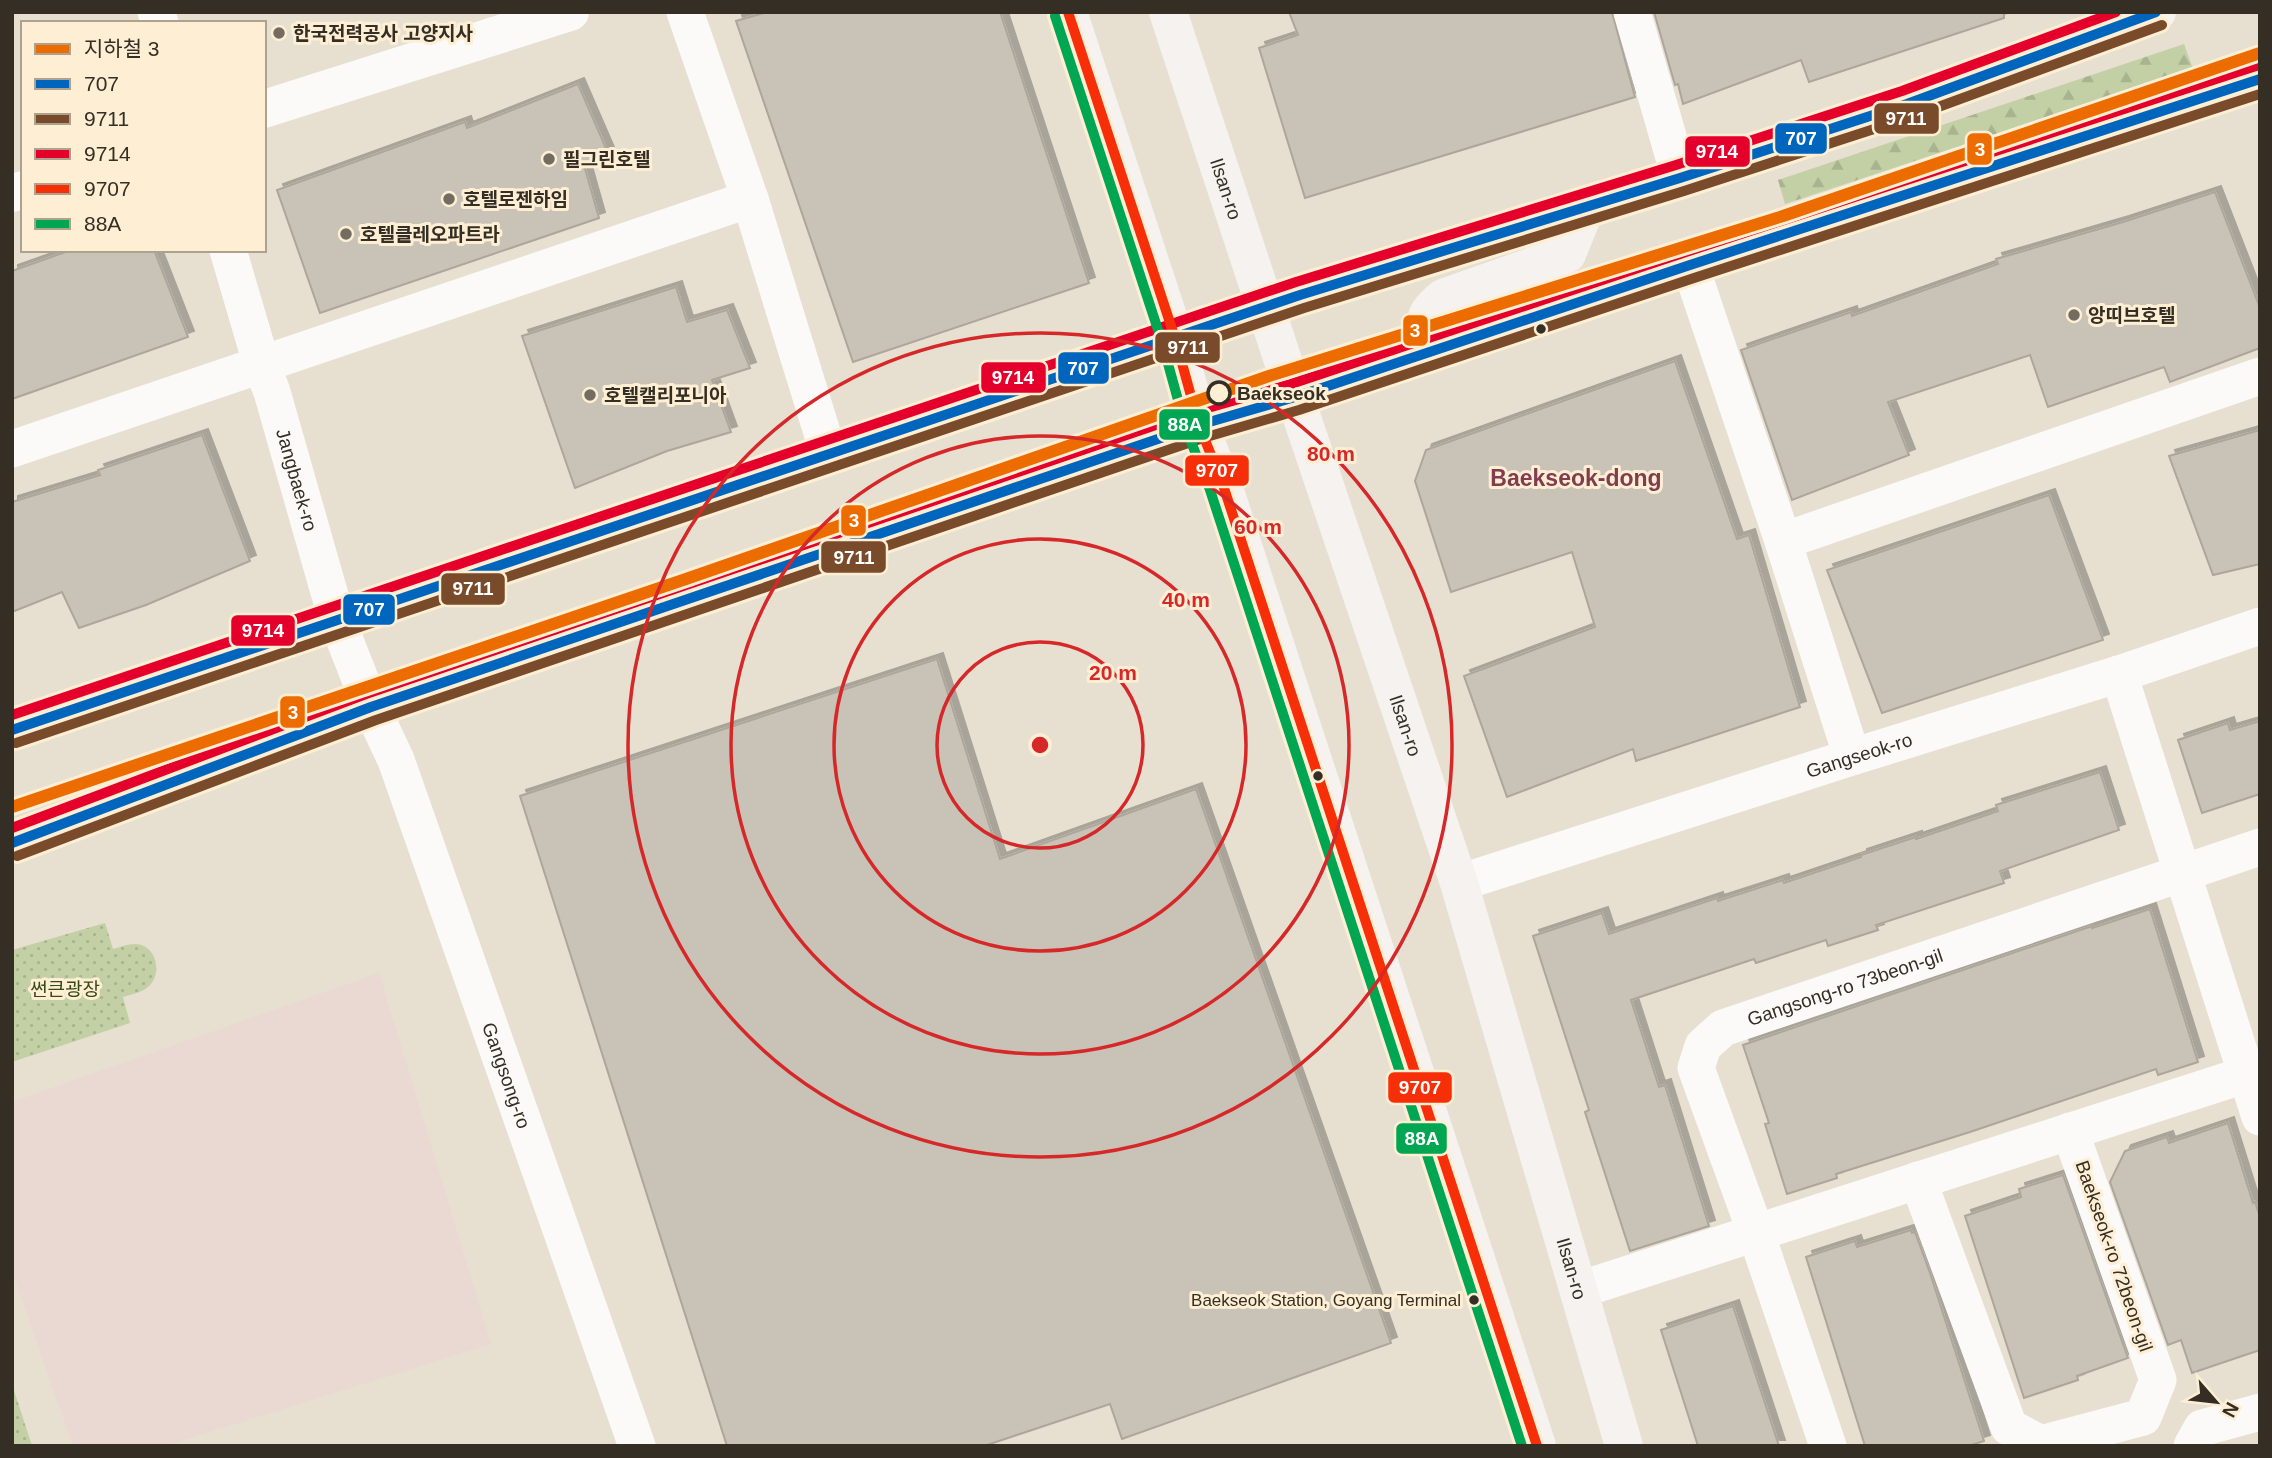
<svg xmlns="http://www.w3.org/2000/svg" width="2272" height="1458" viewBox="0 0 2272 1458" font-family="Arial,'Noto Sans KR',sans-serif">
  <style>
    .commercial { fill: #ead8d2 }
    .forest { fill: url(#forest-firs) }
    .garden { fill: url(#garden-dots) }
    .building { fill: #c9c2b7; stroke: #ada69b; stroke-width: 2; filter: url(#shadow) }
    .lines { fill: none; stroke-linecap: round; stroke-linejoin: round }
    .minor { stroke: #fbfaf8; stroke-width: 37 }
    .tertiary { stroke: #fbfaf8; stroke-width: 38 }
    .primary { stroke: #f5f2ef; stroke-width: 38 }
    .bus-1-casing { stroke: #feefd4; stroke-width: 16 }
    .bus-2-casing { stroke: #feefd4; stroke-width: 16 }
    .bus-3-casing { stroke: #feefd4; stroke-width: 16 }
    .bus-4-casing { stroke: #feefd4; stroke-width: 16 }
    .bus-5-casing { stroke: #feefd4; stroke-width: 16 }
    .bus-1 { stroke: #0065bd; stroke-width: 10 }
    .bus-2 { stroke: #7a4b2a; stroke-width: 10 }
    .bus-3 { stroke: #e4002b; stroke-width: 10 }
    .bus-4 { stroke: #f72f08; stroke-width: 10 }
    .bus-5 { stroke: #00a651; stroke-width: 10 }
    .metro-1-casing { stroke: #feefd4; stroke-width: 18 }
    .metro-1 { stroke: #ed6c00; stroke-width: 12 }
    .ring { fill: none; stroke: #d62828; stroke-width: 3.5 }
    .poi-dot { fill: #736c60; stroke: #feefd4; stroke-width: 2.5 }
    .bus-dot { fill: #342e24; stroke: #feefd4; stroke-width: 2.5 }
    .stop-dot { fill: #feefd4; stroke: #342e24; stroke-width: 3.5 }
    .labels { text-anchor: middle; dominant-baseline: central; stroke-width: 6; stroke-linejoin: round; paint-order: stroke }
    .bus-label { font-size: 17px; fill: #342e24; stroke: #feefd4; text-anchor: end }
    .poi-label { font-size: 19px; font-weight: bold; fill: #342e24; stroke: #feefd4; text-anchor: start }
    .street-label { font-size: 19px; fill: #342e24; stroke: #feefd4 }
    .stop-label { font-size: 19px; font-weight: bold; fill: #342e24; stroke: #feefd4; text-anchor: start }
    .park-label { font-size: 19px; fill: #354a16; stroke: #feefd4 }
    .quarter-label { font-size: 23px; font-weight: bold; fill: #823b4f; stroke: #feefd4 }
    .centre { fill: #d62828; stroke: #feefd4; stroke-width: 3.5 }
    .ring-label { font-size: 21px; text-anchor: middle; font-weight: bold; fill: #d62828; stroke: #feefd4; stroke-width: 6; stroke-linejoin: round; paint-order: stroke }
    .line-badge { stroke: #feefd4; stroke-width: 2.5 }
    .badge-label { font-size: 19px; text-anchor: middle; font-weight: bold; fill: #fff }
  </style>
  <defs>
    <pattern id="forest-firs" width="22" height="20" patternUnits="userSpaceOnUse" patternTransform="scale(1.75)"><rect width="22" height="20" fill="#c3d0a6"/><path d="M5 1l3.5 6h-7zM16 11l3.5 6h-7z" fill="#a8b38f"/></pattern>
    <pattern id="garden-dots" width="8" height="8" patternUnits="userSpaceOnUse" patternTransform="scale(1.75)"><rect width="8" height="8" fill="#c3d0a6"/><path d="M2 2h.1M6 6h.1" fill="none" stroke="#a8b38f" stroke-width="1.8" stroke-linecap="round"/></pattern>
    <filter id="shadow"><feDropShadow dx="6" dy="-6" stdDeviation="0" flood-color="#0004"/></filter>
  </defs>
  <rect width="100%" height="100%" fill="#e7dfd0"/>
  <path class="commercial" d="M379 973 491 1344 164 1446H73L12 1271V1102Z"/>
  <path class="forest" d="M2184 44 2193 69 1785 204 1778 180Z"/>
  <path class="garden" d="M105 923 113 949C120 947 128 944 135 944 156 944 163 973 149 986 142 993 132 994 123 997L130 1023 12 1062V950Z
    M12 1384 32 1446H12Z"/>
  <path class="building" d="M767 12H1000L1089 283 853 362 736 21Z
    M1289 12H1612L1635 97 1305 198 1259 48 1298 35Z
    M1654 12H2004V18L1809 82 1801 60 1683 104 1678 84 1675 85Z
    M578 84 608 153 584 165 599 218 320 313 277 190 465 122 467 128Z
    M2215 192 2260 308V348L2170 382 2164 367 2048 407 2030 355 1888 402 1909 455 1792 500 1741 350 1851 312 1852 316 1998 264 1996 259 2123 222Z
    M71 250H154L188 337 12 399V271Z
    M676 287 687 322 727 310 750 368 712 380 731 432 667 451 575 488 522 336Z
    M1675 361 1737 539 1749 535 1800 707 1636 761 1633 749 1507 797 1464 676 1595 627 1572 552 1451 592 1415 481 1426 450Z
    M2260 430V564L2213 575 2169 456Z
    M202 435 250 561 146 605 79 628 62 592 12 612V502L100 475 98 470Z
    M2049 495 2103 640 1882 713 1827 570Z
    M937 659 1000 859 1196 789 1391 1343 1122 1439 1110 1404 984 1446H727L520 796Z
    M2260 721V794L2202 813 2178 740 2228 723 2230 730Z
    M2100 772 2119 830 2000 871 2004 883 1876 925 1878 930 1828 946 1826 940 1756 963 1754 959 1631 1000 1659 1087 1665 1085 1709 1226 1630 1251 1585 1112 1589 1110 1533 936 1602 913 1609 934 1717 898 1718 901 1783 880 1784 883 1861 857V855L1916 837V839L1998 811 1996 805Z
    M2150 909 2198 1062 2158 1075 2156 1069 1970 1132 1836 1174 1837 1178 1787 1194 1765 1124 1769 1123 1743 1045 2092 926V928Z
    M2228 1123 2253 1203 2255 1202 2260 1217V1350L2192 1373 2181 1340 2168 1345 2110 1182 2125 1151 2167 1137 2169 1143Z
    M2063 1175 2128 1358 2077 1376 2078 1380 2024 1398 1965 1216 2021 1197 2019 1189Z
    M1911 1230 1912 1233 1915 1232 1930 1273 1984 1441 1968 1446H1865L1806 1257 1855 1241 1857 1247Z
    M1733 1306 1779 1446H1698L1661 1330Z"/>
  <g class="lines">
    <g class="minor">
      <path d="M156 12 160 23"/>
      <path d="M1632 12 1680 178"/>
      <path d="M750 199 829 455"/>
      <path id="s1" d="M228 250 262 366 272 392 337 620 371 707 396 760 637 1446"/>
      <path d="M1690 265 1783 541 1852 757"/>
      <path d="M12 449 750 199 685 12"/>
      <path d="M1783 541 2260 376"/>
      <path d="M2119 674 2260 1117"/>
      <path id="s2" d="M1459 883 1852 757 2119 674 2260 626"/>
      <path d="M1918 1180 2009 1427 2041 1444 2143 1417 2158 1380 2070 1131"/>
      <path d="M1579 1290 2260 1070"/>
      <path id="s3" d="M1828 1446 1756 1233 1696 1068 1703 1046 1723 1028 2260 847"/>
      <path d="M2192 1446 2202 1428 2260 1412"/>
    </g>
    <path class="tertiary" d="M264 109 570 12
      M12 193 23 190"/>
    <g class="primary">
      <path d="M1068 12 1175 338 1199 425 1223 485 1537 1446"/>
      <path id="s4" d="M1168 12 1295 397 1459 883 1624 1446"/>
      <path d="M1433 351C1425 323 1419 318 1443 298L1567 254 1586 207"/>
      <path d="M12 730 1300 295 1680 178 1907 104 2157 12"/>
      <path d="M12 843 371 707 1199 425 1295 397 1690 265 2260 79"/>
    </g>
    <defs>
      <path id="bus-1" d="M12 730 1300 295 1680 178 1907 104 2156 12
        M12 843 371 707 1199 425 1295 397 1690 265 2260 79"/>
      <path id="bus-2" d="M16 743 1304 308 1684 191 1911 117 2162 25
        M17 856 376 720 1203 438 1299 410 1694 278 2260 94"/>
      <path id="bus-3" d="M12 715 1296 282 1676 165 1902 91 2116 12
        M12 828 366 694 1194 412 1291 384 1686 252 2256 66"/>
      <path id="bus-4" d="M1068 12 1175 338 1199 425 1223 485 1537 1446"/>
      <path id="bus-5" d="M1055 16 1162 342 1186 429 1210 490 1522 1446"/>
    </defs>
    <use href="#bus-1" class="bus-1-casing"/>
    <use href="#bus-2" class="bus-2-casing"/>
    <use href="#bus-3" class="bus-3-casing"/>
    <use href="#bus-4" class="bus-4-casing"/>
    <use href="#bus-5" class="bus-5-casing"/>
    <use href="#bus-1" class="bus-1"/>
    <use href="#bus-2" class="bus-2"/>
    <use href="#bus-3" class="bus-3"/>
    <use href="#bus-4" class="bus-4"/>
    <use href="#bus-5" class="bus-5"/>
    <defs>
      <path id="metro-1" d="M12 807 686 579 1269 376 1783 216 2260 53"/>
    </defs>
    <use href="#metro-1" class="metro-1-casing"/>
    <use href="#metro-1" class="metro-1"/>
  </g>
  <g class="ring">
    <circle cx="1040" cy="745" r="103"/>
    <circle cx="1040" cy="745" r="206"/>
    <circle cx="1040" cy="745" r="309"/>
    <circle cx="1040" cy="745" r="412"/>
  </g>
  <g class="poi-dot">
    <circle cx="279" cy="33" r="7"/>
    <circle cx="549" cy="159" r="7"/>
    <circle cx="449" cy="199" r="7"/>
    <circle cx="346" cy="234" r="7"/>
    <circle cx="2074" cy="315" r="7"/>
    <circle cx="590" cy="395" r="7"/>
  </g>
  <g class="bus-dot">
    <circle cx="1541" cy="329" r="6"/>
    <circle cx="1318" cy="776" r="6"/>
    <circle cx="1474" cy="1300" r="6"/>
  </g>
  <circle class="stop-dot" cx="1219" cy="393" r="11"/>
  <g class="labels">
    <g class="bus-label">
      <text x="1461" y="1300">Baekseok Station, Goyang Terminal</text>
    </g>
    <g class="poi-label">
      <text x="293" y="33">한국전력공사 고양지사</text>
      <text x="563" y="159">필그린호텔</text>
      <text x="463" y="199">호텔로젠하임</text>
      <text x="360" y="234">호텔클레오파트라</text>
      <text x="2088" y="315">앙띠브호텔</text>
      <text x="604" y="395">호텔캘리포니아</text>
    </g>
    <g class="street-label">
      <text stroke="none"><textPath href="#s4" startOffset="186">Ilsan-ro</textPath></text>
      <text stroke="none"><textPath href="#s1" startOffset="240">Jangbaek-ro</textPath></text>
      <text stroke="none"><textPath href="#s4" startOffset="752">Ilsan-ro</textPath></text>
      <text stroke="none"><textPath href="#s2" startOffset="420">Gangseok-ro</textPath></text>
      <text stroke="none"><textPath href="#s3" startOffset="579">Gangsong-ro 73beon-gil</textPath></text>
      <text stroke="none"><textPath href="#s1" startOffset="872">Gangsong-ro</textPath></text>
      <text transform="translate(2114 1256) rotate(71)">Baekseok-ro 72beon-gil</text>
      <text stroke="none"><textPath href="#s4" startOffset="1320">Ilsan-ro</textPath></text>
    </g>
    <g class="stop-label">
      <text x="1237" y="393">Baekseok</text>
    </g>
    <g class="park-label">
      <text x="65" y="989">썬큰광장</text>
    </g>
    <g class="quarter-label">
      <text x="1576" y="478">Baekseok-dong</text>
    </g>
  </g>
  <circle cx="1040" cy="745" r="10" class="centre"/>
  <g class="ring-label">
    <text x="1331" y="461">80 m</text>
    <text x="1258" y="534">60 m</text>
    <text x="1186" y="607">40 m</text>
    <text x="1113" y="680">20 m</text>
  </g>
  <g class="line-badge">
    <rect x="1873" y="102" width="67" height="33" rx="7" fill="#7a4b2a"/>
    <rect x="1774" y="122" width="54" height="33" rx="7" fill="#0065bd"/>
    <rect x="1966" y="132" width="27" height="34" rx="7" fill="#ed6c00"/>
    <rect x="1684" y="135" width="67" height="33" rx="7" fill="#e4002b"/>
    <rect x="1402" y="314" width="27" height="33" rx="7" fill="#ed6c00"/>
    <rect x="1154" y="331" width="67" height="33" rx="7" fill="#7a4b2a"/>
    <rect x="1057" y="351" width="53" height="34" rx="7" fill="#0065bd"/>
    <rect x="980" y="361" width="67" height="33" rx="7" fill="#e4002b"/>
    <rect x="1158" y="408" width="53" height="33" rx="7" fill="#00a651"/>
    <rect x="1184" y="454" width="66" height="33" rx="7" fill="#f72f08"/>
    <rect x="840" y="504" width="27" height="33" rx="7" fill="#ed6c00"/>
    <rect x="820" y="540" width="67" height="34" rx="7" fill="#7a4b2a"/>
    <rect x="440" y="572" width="66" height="34" rx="7" fill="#7a4b2a"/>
    <rect x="342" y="593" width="54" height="33" rx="7" fill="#0065bd"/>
    <rect x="230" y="614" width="66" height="33" rx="7" fill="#e4002b"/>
    <rect x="279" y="695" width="27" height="34" rx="7" fill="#ed6c00"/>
    <rect x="1387" y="1071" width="66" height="33" rx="7" fill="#f72f08"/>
    <rect x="1395" y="1122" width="53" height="33" rx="7" fill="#00a651"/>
  </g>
  <g class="badge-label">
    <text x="1906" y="125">9711</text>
    <text x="1801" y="145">707</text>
    <text x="1980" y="156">3</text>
    <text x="1717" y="158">9714</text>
    <text x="1415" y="337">3</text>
    <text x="1188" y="354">9711</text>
    <text x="1083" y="375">707</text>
    <text x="1013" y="384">9714</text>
    <text x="1185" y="431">88A</text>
    <text x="1217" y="477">9707</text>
    <text x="854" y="527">3</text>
    <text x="854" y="564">9711</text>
    <text x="473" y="595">9711</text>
    <text x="369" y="616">707</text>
    <text x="263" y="637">9714</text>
    <text x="293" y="719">3</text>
    <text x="1420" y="1094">9707</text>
    <text x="1422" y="1145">88A</text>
  </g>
  <rect width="2272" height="1458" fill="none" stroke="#342e24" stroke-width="28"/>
  <rect x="21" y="21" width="245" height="231" fill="#feefd4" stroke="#ada28e" stroke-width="2"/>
  <rect x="35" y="44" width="35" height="10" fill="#ed6c00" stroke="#ada28e" stroke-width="2"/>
  <text x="84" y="56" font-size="21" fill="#342e24">지하철 3</text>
  <rect x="35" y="79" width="35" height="10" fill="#0065bd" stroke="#ada28e" stroke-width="2"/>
  <text x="84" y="91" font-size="21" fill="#342e24">707</text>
  <rect x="35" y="114" width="35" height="10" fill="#7a4b2a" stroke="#ada28e" stroke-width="2"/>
  <text x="84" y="126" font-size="21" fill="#342e24">9711</text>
  <rect x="35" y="149" width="35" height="10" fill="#e4002b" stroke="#ada28e" stroke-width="2"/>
  <text x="84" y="161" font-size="21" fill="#342e24">9714</text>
  <rect x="35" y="184" width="35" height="10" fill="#f72f08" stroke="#ada28e" stroke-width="2"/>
  <text x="84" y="196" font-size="21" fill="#342e24">9707</text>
  <rect x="35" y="219" width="35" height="10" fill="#00a651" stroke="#ada28e" stroke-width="2"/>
  <text x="84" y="231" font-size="21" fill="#342e24">88A</text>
  <g transform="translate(2216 1402) rotate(118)" stroke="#feefd4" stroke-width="5" paint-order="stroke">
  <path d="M0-5L12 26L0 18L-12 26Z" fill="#342e24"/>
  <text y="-10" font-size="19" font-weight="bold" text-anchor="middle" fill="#342e24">N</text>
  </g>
</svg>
